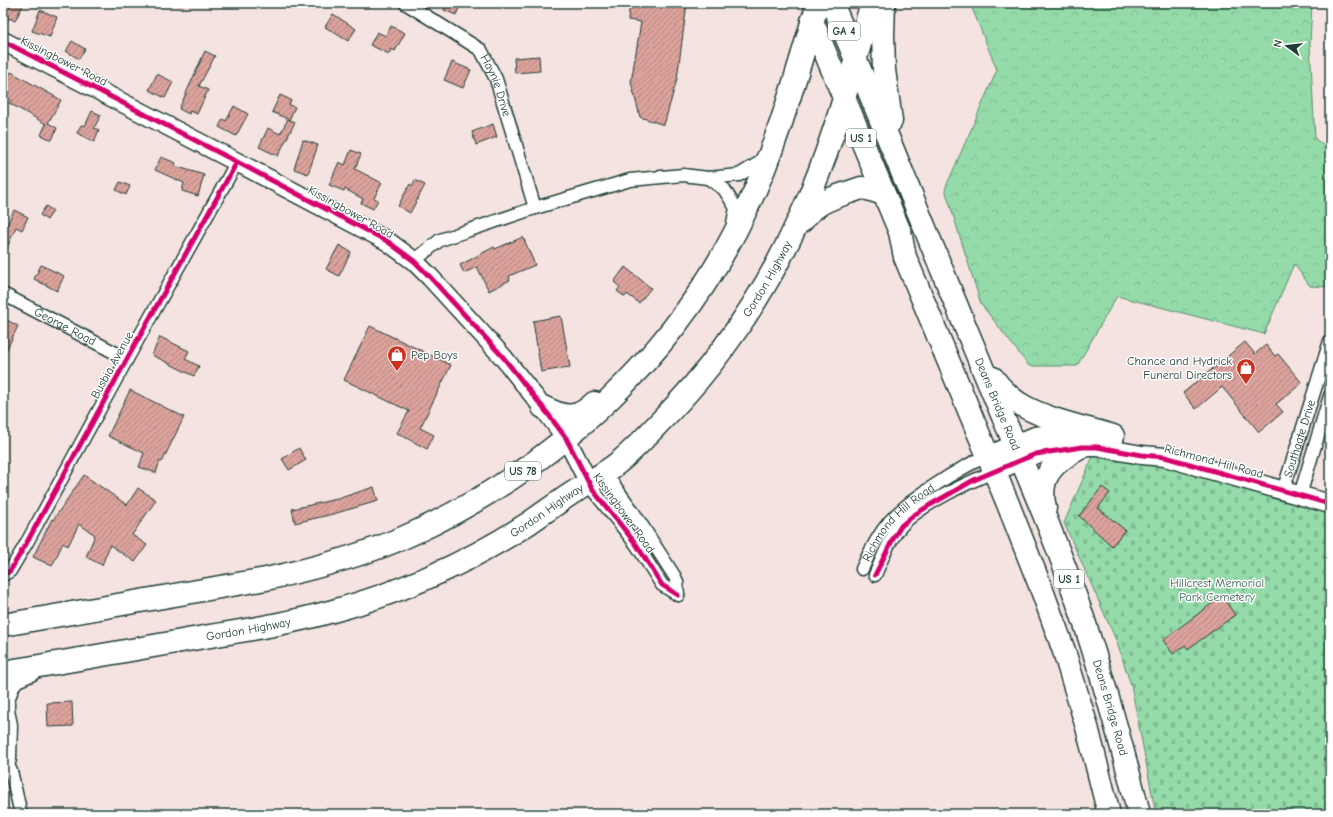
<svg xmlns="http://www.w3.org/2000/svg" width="1333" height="817" viewBox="0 0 1333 817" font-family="'Comic Neue',sans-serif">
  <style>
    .forest { fill: url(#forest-crowns); stroke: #5a8c6e }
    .cemetery { fill: url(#cemetery-stones); stroke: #5a8c6e }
    .building { fill: url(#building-hatch); stroke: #1f3d34 }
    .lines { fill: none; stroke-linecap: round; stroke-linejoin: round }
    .street-casing { stroke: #1f3d34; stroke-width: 15 }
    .secondary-casing { stroke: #1f3d34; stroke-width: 21 }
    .highway-casing { stroke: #1f3d34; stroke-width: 25 }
    .street { stroke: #fff; stroke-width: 12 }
    .secondary { stroke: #fff; stroke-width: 18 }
    .highway { stroke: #fff; stroke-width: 22 }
    .cycleway-casing { stroke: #fff; stroke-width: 8 }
    .cycleway { stroke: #d6006c; stroke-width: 5 }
    .labels { text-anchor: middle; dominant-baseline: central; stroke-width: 3; stroke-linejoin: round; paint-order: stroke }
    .shield { fill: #fff; stroke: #627771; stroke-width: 1 }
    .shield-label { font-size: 11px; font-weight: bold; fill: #1f3d34 }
    .street-label { font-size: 12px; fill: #1f3d34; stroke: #fff }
    .poi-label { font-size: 12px; fill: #1f3d34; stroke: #fff; text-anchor: start }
    .park-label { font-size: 12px; fill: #3c6451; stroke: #fff }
  </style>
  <defs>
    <pattern id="forest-crowns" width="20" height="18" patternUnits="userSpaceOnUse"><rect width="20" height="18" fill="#94dba9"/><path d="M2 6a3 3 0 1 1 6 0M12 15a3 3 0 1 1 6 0" fill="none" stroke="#7fbd92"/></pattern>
    <pattern id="cemetery-stones" width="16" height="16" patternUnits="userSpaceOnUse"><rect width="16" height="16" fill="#94dba9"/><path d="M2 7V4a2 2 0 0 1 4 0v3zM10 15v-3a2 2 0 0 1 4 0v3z" fill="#7fbd92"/></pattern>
    <pattern id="building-hatch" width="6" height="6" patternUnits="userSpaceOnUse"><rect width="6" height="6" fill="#dca29c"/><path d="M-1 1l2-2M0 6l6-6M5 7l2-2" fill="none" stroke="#b28580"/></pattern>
  </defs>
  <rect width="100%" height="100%" fill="#f4e3e1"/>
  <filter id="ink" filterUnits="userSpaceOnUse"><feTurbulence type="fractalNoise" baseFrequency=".025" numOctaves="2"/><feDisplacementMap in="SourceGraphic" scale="8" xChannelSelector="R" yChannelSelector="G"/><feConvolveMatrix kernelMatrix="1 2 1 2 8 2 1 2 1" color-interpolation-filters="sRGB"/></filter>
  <g filter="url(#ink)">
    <path class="forest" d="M970 3H1312L1310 44 1315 139 1330 150V287L1310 286 1294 264 1264 334 1117 296 1077 366H1029L981 304 945 189 997 70Z"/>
    <path class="cemetery" d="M1097 447 1330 504V814H1156L1131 685 1116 640 1064 523Z"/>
    <path class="building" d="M6 3H24L15 21 9 18 3 29V8Z
      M446 3H461L456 15 444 10Z
      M630 3H687L677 79 664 125 640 117 631 82 641 22 628 20Z
      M40 10 57 17 50 37 32 31Z
      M333 14 356 29 348 41 325 27Z
      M391 26 405 33 395 51 391 49 389 54 370 45 377 32 386 36Z
      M72 41 85 49 79 59 66 51Z
      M205 51 215 56 199 86 208 90 197 114 190 111 189 114 179 109Z
      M539 56 540 71 515 73 514 58Z
      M452 62 471 70 463 88 444 80Z
      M11 72 61 100 48 123 57 128 52 140 41 135 46 124 9 103 11 100 3 95V86Z
      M157 74 173 82 165 98 149 90Z
      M280 95 291 100 289 105 295 107 289 120 295 122 278 156 259 147 268 128 280 134 288 119 272 112Z
      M234 106 248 114 236 136 219 127 223 119 226 121Z
      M92 111 101 115 94 128 99 130 94 142 77 133 81 125 85 126Z
      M493 124 497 137 476 145 472 132Z
      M303 140 318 145 308 174 294 169Z
      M351 150 361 154 355 169 382 183 374 198 378 200 373 209 361 203 363 199 345 189 344 191 329 185 339 162 345 165Z
      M161 157 176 163 175 166 204 175 198 196 182 191 184 183 155 170Z
      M415 180 425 185 410 213 398 206 410 184 412 186Z
      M120 182 130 186 126 195 116 190Z
      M46 206 53 211 47 220 40 215Z
      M14 210 28 217 22 230 16 227 3 257V234Z
      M523 237 535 265 509 276 510 280 489 291 477 267 464 273 460 265 494 247 495 249Z
      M339 245 351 252 339 276 326 269Z
      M41 265 64 276 57 291 34 279Z
      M625 267 651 288 639 303 627 294 625 297 617 291 620 287 614 282Z
      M561 316 570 367 541 372 533 321Z
      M3 318 18 326 3 357Z
      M370 326 451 365 420 428 434 435 427 449 397 433 409 411 344 380Z
      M160 337 189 351 185 359 199 366 194 376 152 355Z
      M1245 342 1255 354 1266 345 1275 356 1278 354 1302 383 1276 404 1283 412 1259 432 1222 387 1196 409 1183 393Z
      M130 390 184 417 162 462 160 461 156 473 139 467 144 453 108 436Z
      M299 448 306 460 289 470 282 459Z
      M84 475 127 505 138 488 156 500 132 535 147 545 135 562 110 545 102 565 86 557 95 535 79 524 68 546 63 543 52 566 33 557 52 519 53 520Z
      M374 487 378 501 333 514 295 523 292 509 337 499Z
      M1102 487 1110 493 1098 508 1125 530 1112 546 1079 516Z
      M1222 596 1235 615 1188 649 1185 645 1173 654 1163 640Z
      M72 702 73 726 48 727 47 703Z"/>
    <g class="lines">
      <defs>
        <g id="street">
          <path id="s1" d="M405 3 481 50 496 79 535 208"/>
          <path d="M708 178 724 189 736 208 733 223"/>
          <path d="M414 261 440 240 535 208 630 180 683 175 708 178 739 175 759 163 764 155"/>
          <path id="s2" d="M3 294 127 359"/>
          <path d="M603 473 611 481 632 510 675 577 677 582 678 595"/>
          <path d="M589 483 592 489 636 544 662 585 678 595"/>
          <path id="s3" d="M1283 491 1330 341"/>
          <path d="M1300 495 1330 396"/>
          <path id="s4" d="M862 569C869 553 878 535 890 521 910 499 959 468 987 456"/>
          <path d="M3 575 10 571 26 544 127 359 237 162"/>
          <path d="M875 575C882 559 889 540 901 526 920 505 968 482 994 472"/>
          <path d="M3 756 11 771 21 814"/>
        </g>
        <path id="secondary" d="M3 41 237 162 387 241 414 261 430 277 503 357 548 414 566 438 589 483
          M987 456 1035 436 1053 434 1087 432
          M994 472 1036 454 1082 447H1097L1142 455 1165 457 1330 504"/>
        <g id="highway">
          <path id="s5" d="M832 3C881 118 927 235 975 350 1012 440 1053 529 1084 621 1105 685 1123 749 1139 814"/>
          <path d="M884 3 883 34 884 70 891 121"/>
          <path d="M812 21 900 232 905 257 1008 504 1043 593 1064 651 1087 727 1109 814"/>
          <path d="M802 221C819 199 837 197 861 188L868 189 884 194"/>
          <path d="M993 378C1001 389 1012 400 1025 407 1049 420 1086 428 1113 436"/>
          <path d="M543 407C563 417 576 421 594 403"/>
          <path d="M1045 508C1037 475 1055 461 1082 447"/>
          <path d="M3 625 266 579C317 568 369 554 416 532 559 465 680 351 747 208 778 143 797 72 818 3"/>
          <path id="s6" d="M3 672C70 661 137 649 204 637 247 630 291 623 333 611 402 592 469 562 529 523 539 516 549 509 559 502 577 489 596 479 614 466 630 454 644 439 657 425 718 364 767 291 802 213 833 146 851 73 872 3"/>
          <path d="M5 759 6 725 3 711V699L9 684 12 679 16 676 30 670"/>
        </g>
      </defs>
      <use href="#street" class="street-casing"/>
      <use href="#secondary" class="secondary-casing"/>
      <use href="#highway" class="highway-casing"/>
      <use href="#street" class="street"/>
      <use href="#secondary" class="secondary"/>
      <use href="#highway" class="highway"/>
      <defs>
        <path id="cycleway" d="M3 41 237 162 387 241 414 261 430 277 503 357 548 414 566 438 592 489 636 544 662 585 678 595
          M3 575 10 571 26 544 127 359 237 162
          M875 575 893 539 901 526 914 515 930 505 974 480 1021 460 1036 454 1082 447H1097L1142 455 1165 457 1330 504"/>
      </defs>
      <use href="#cycleway" class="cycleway-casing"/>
      <use href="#cycleway" class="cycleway"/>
    </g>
  </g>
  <defs>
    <symbol id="shop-pin" viewBox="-11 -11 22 30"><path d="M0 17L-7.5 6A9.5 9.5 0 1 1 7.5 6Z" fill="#c8321e" stroke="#fff"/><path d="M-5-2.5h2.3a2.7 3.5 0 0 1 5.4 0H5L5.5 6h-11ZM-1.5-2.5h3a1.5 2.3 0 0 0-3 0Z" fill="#fff"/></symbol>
  </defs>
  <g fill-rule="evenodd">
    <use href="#shop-pin" x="386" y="344" width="22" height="30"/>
    <use href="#shop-pin" x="1235" y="357" width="22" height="30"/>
  </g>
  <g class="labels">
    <g class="shield">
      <rect x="828" y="22" width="32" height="18" rx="3"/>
      <rect x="846" y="129" width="30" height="18" rx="3"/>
      <rect x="505" y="462" width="36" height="18" rx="3"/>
      <rect x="1054" y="570" width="30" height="18" rx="3"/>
    </g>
    <g class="shield-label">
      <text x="844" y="31">GA 4</text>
      <text x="861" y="138">US 1</text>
      <text x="523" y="471">US 78</text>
      <text x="1069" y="579">US 1</text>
    </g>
    <g class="street-label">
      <text transform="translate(64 61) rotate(27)">Kissingbower Road</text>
      <text stroke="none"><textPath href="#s1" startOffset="128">Haynie Drive</textPath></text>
      <text transform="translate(351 212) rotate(29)">Kissingbower Road</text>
      <text stroke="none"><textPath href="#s6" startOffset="897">Gordon Highway</textPath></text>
      <text stroke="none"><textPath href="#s2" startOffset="70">George Road</textPath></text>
      <text transform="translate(112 365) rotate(-61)">Busbia Avenue</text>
      <text stroke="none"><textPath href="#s5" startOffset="434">Deans Bridge Road</textPath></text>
      <text stroke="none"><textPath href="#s3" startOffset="55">Southgate Drive</textPath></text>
      <text transform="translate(1214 461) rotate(15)">Richmond Hill Road</text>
      <text stroke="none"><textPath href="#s6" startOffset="573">Gordon Highway</textPath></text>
      <text transform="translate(624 513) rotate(54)">Kissingbower Road</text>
      <text stroke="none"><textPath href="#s4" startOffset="60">Richmond Hill Road</textPath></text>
      <text stroke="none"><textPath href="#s6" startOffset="249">Gordon Highway</textPath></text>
      <text stroke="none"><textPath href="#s5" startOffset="758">Deans Bridge Road</textPath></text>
    </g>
    <g class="poi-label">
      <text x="411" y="355">Pep Boys</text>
      <text x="1232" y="361" text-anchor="end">Chance and Hydrick<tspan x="1232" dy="14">Funeral Directors</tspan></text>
    </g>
    <g class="park-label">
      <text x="1217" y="583">Hillcrest Memorial<tspan x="1217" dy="14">Park Cemetery</tspan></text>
    </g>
  </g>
  <rect width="1333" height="817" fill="none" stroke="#fff" stroke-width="16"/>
  <rect x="8" y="8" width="1317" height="801" fill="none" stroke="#1f3d34" stroke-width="1.5" filter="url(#ink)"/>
  <g transform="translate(1287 46) rotate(285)" stroke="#ffffff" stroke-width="3" paint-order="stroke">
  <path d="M0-3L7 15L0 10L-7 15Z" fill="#1f3d34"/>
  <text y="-6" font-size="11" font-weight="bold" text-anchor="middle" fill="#1f3d34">N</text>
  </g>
</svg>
